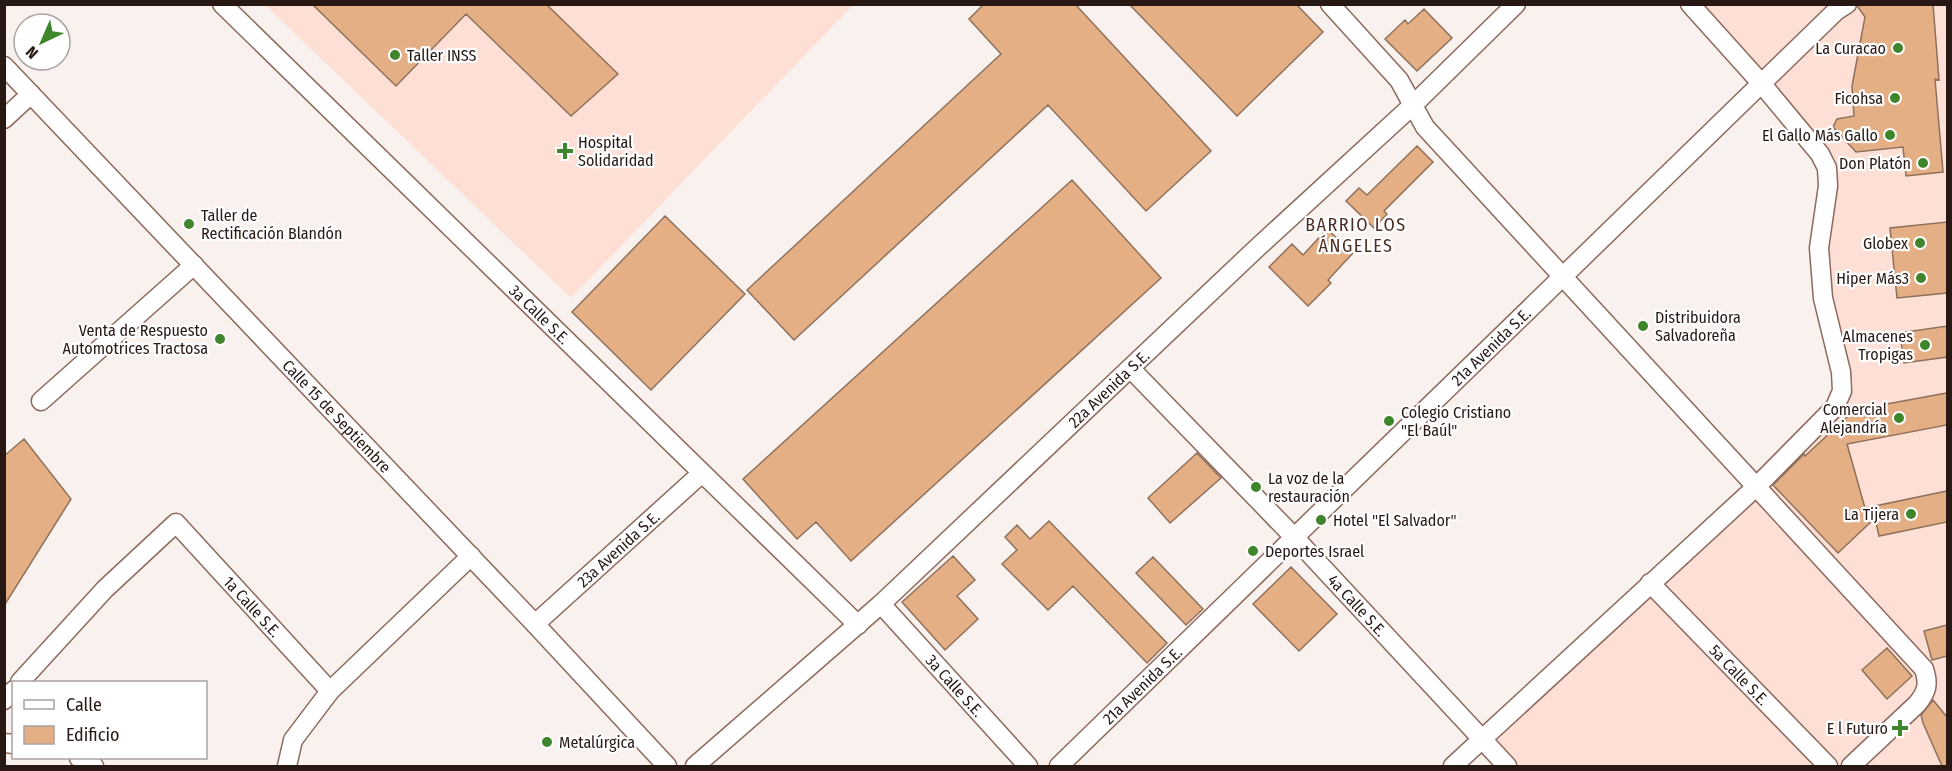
<svg xmlns="http://www.w3.org/2000/svg" width="1952" height="771" viewBox="0 0 1952 771" font-family="'Fira Sans Condensed',sans-serif">
  <style>
    .built { fill: #fddfd5 }
    .building { fill: #e5af86; stroke: #8f715b; stroke-width: 1.5 }
    .lines { fill: none; stroke-linecap: round; stroke-linejoin: round }
    .minor-casing { stroke: #8d695e; stroke-width: 21 }
    .minor { stroke: #fff; stroke-width: 18 }
    .poi-dot { fill: #3f852b; stroke: #fff; stroke-width: 2 }
    .labels { text-anchor: middle; dominant-baseline: central; stroke-width: 4.5; stroke-linejoin: round; paint-order: stroke }
    .poi-label { font-size: 16px; fill: #271814; stroke: #fff; text-anchor: end }
    .street-label { font-size: 16px; fill: #271814; stroke: #fff }
    .neighbourhood-label { font-size: 18px; letter-spacing: 1.5px; fill: #4c2d23; stroke: #fff }
  </style>
  <rect width="100%" height="100%" fill="#f9f1ee"/>
  <path class="built" d="M265 5H853L571 298Z
    M1690 5H1947V766H1507L1482 739 1842 391 1823 298 1827 168Z"/>
  <path class="building" d="M312 4H546L618 74 571 116 466 14 396 86Z
    M984 4H1075L1211 151 1146 211 1048 105 794 340 747 290 1001 54 969 19Z
    M1129 4H1296L1323 32 1237 116Z
    M1858 4H1933L1939 80 1935 79 1943 172 1906 176 1903 147 1856 152 1833 127 1837 119 1854 116 1852 86 1865 17 1858 7Z
    M1424 9 1452 38 1417 71 1385 39 1405 20 1408 24Z
    M1417 146 1433 162 1384 211 1387 214 1374 228 1346 201 1359 188 1367 195Z
    M1072 180 1161 278 851 561 816 522 797 539 743 479Z
    M665 216 745 294 651 390 572 312Z
    M1947 222V293L1897 298 1890 228Z
    M1327 229 1353 253 1328 280 1331 283 1308 306 1269 267 1292 244 1303 255Z
    M1947 326V357L1904 363 1900 333Z
    M1947 393V425L1847 444 1865 508 1947 491V522L1879 536 1875 518 1838 553 1773 485 1804 454 1805 456 1849 415 1848 411Z
    M24 439 71 499 4 606V456Z
    M1197 453 1221 478 1170 523 1148 498Z
    M1049 521 1167 643 1147 663 1073 586 1048 610 1002 564 1017 550 1005 537 1017 525 1030 539Z
    M953 556 975 580 957 596 978 619 945 650 902 602Z
    M1153 557 1203 609 1186 625 1136 573Z
    M1291 567 1337 614 1299 651 1253 604Z
    M1947 625V656L1932 660 1924 631Z
    M1887 648 1912 676 1887 699 1862 670Z
    M1933 700 1947 717V766H1942L1923 723 1921 715Z"/>
  <g class="lines">
    <defs>
      <g id="minor">
        <path id="s1" d="M222 4 858 625"/>
        <path d="M1330 4 1399 80 1425 127 1924 669C1929 684 1927 692 1917 704L1851 766"/>
        <path id="s2" d="M4 66 535 624 667 766"/>
        <path d="M4 119 31 94"/>
        <path id="s3" d="M1131 369 1295 538 1507 766"/>
        <path d="M41 401 194 265"/>
        <path id="s4" d="M1650 583 1828 766"/>
        <path id="s5" d="M881 604 1028 766"/>
        <path id="s6" d="M535 624 702 473"/>
        <path id="s7" d="M20 682 105 589 176 523 330 691"/>
        <path d="M4 700 14 690"/>
        <path d="M4 743 14 744"/>
        <path d="M79 758 94 766"/>
        <path d="M287 766 293 740 330 691 471 556"/>
        <path id="s8" d="M695 766 881 604 1257 248 1413 105 1516 4"/>
        <path id="s9" d="M1059 766 1836 11 1847 4"/>
        <path d="M1453 766 1757 486 1835 407 1842 391 1841 372 1823 298 1819 248 1828 186 1827 168 1820 154 1761 83 1690 4"/>
      </g>
    </defs>
    <use href="#minor" class="minor-casing"/>
    <use href="#minor" class="minor"/>
  </g>
  <g class="poi-dot">
    <circle cx="1898" cy="48" r="6"/>
    <circle cx="395" cy="55" r="6"/>
    <circle cx="1895" cy="98" r="6"/>
    <circle cx="1890" cy="135" r="6"/>
    <path d="M562 142h6v6h6v6h-6v6h-6v-6h-6v-6h6z"/>
    <circle cx="1923" cy="163" r="6"/>
    <circle cx="189" cy="224" r="6"/>
    <circle cx="1920" cy="243" r="6"/>
    <circle cx="1921" cy="278" r="6"/>
    <circle cx="1643" cy="326" r="6"/>
    <circle cx="220" cy="339" r="6"/>
    <circle cx="1925" cy="345" r="6"/>
    <circle cx="1899" cy="418" r="6"/>
    <circle cx="1389" cy="421" r="6"/>
    <circle cx="1256" cy="487" r="6"/>
    <circle cx="1911" cy="514" r="6"/>
    <circle cx="1321" cy="520" r="6"/>
    <circle cx="1253" cy="551" r="6"/>
    <path d="M1897 719h6v6h6v6h-6v6h-6v-6h-6v-6h6z"/>
    <circle cx="547" cy="742" r="6"/>
  </g>
  <g class="labels">
    <g class="poi-label">
      <text x="1886" y="48">La Curacao</text>
      <text x="407" y="55" text-anchor="start">Taller INSS</text>
      <text x="1883" y="98">Ficohsa</text>
      <text x="1878" y="135">El Gallo Más Gallo</text>
      <text x="578" y="142" text-anchor="start">Hospital<tspan x="578" dy="18">Solidaridad</tspan></text>
      <text x="1911" y="163">Don Platón</text>
      <text x="201" y="215" text-anchor="start">Taller de<tspan x="201" dy="18">Rectificación Blandón</tspan></text>
      <text x="1908" y="243">Globex</text>
      <text x="1909" y="278">Hiper Más3</text>
      <text x="1655" y="317" text-anchor="start">Distribuidora<tspan x="1655" dy="18">Salvadoreña</tspan></text>
      <text x="208" y="330">Venta de Respuesto<tspan x="208" dy="18">Automotrices Tractosa</tspan></text>
      <text x="1913" y="336">Almacenes<tspan x="1913" dy="18">Tropigas</tspan></text>
      <text x="1887" y="409">Comercial<tspan x="1887" dy="18">Alejandría</tspan></text>
      <text x="1401" y="412" text-anchor="start">Colegio Cristiano<tspan x="1401" dy="18">"El Baúl"</tspan></text>
      <text x="1268" y="478" text-anchor="start">La voz de la<tspan x="1268" dy="18">restauración</tspan></text>
      <text x="1899" y="514">La Tijera</text>
      <text x="1333" y="520" text-anchor="start">Hotel "El Salvador"</text>
      <text x="1265" y="551" text-anchor="start">Deportes Israel</text>
      <text x="1888" y="728">E l Futuro</text>
      <text x="559" y="742" text-anchor="start">Metalúrgica</text>
    </g>
    <g class="street-label">
      <text stroke="none"><textPath href="#s1" startOffset="444">3a Calle S.E.</textPath></text>
      <text stroke="none"><textPath href="#s9" startOffset="602">21a Avenida S.E.</textPath></text>
      <text stroke="none"><textPath href="#s8" startOffset="560">22a Avenida S.E.</textPath></text>
      <text stroke="none"><textPath href="#s2" startOffset="483">Calle 15 de Septiembre</textPath></text>
      <text stroke="none"><textPath href="#s6" startOffset="112">23a Avenida S.E.</textPath></text>
      <text stroke="none"><textPath href="#s3" startOffset="327">4a Calle S.E.</textPath></text>
      <text stroke="none"><textPath href="#s7" startOffset="336">1a Calle S.E.</textPath></text>
      <text stroke="none"><textPath href="#s4" startOffset="128">5a Calle S.E.</textPath></text>
      <text stroke="none"><textPath href="#s5" startOffset="110">3a Calle S.E.</textPath></text>
      <text stroke="none"><textPath href="#s9" startOffset="116">21a Avenida S.E.</textPath></text>
    </g>
    <g class="neighbourhood-label">
      <text x="1356" y="225">BARRIO LOS<tspan x="1356" dy="21">ÁNGELES</tspan></text>
    </g>
  </g>
  <rect width="1952" height="771" fill="none" stroke="#271814" stroke-width="12"/>
  <rect x="12" y="681" width="195" height="78" fill="#ffffff" stroke="#a9a3a1" stroke-width="1.5"/>
  <rect x="24" y="700" width="30" height="9" fill="#ffffff" stroke="#a9a3a1" stroke-width="1.5"/>
  <text x="66" y="711" font-size="18" fill="#271814">Calle</text>
  <rect x="24" y="726" width="30" height="18" fill="#e5af86" stroke="#a9a3a1" stroke-width="1.5"/>
  <text x="66" y="741" font-size="18" fill="#271814">Edificio</text>
  <g transform="translate(42 42) rotate(224)"><circle r="28" fill="#ffffff" stroke="#a9a3a1" stroke-width="1.5"/>
  <path d="M0-4.5L10 22L0 15L-10 22Z" fill="#3f852b"/>
  <text y="-9" font-size="16" font-weight="bold" text-anchor="middle" fill="#271814">N</text>
  </g>
</svg>
